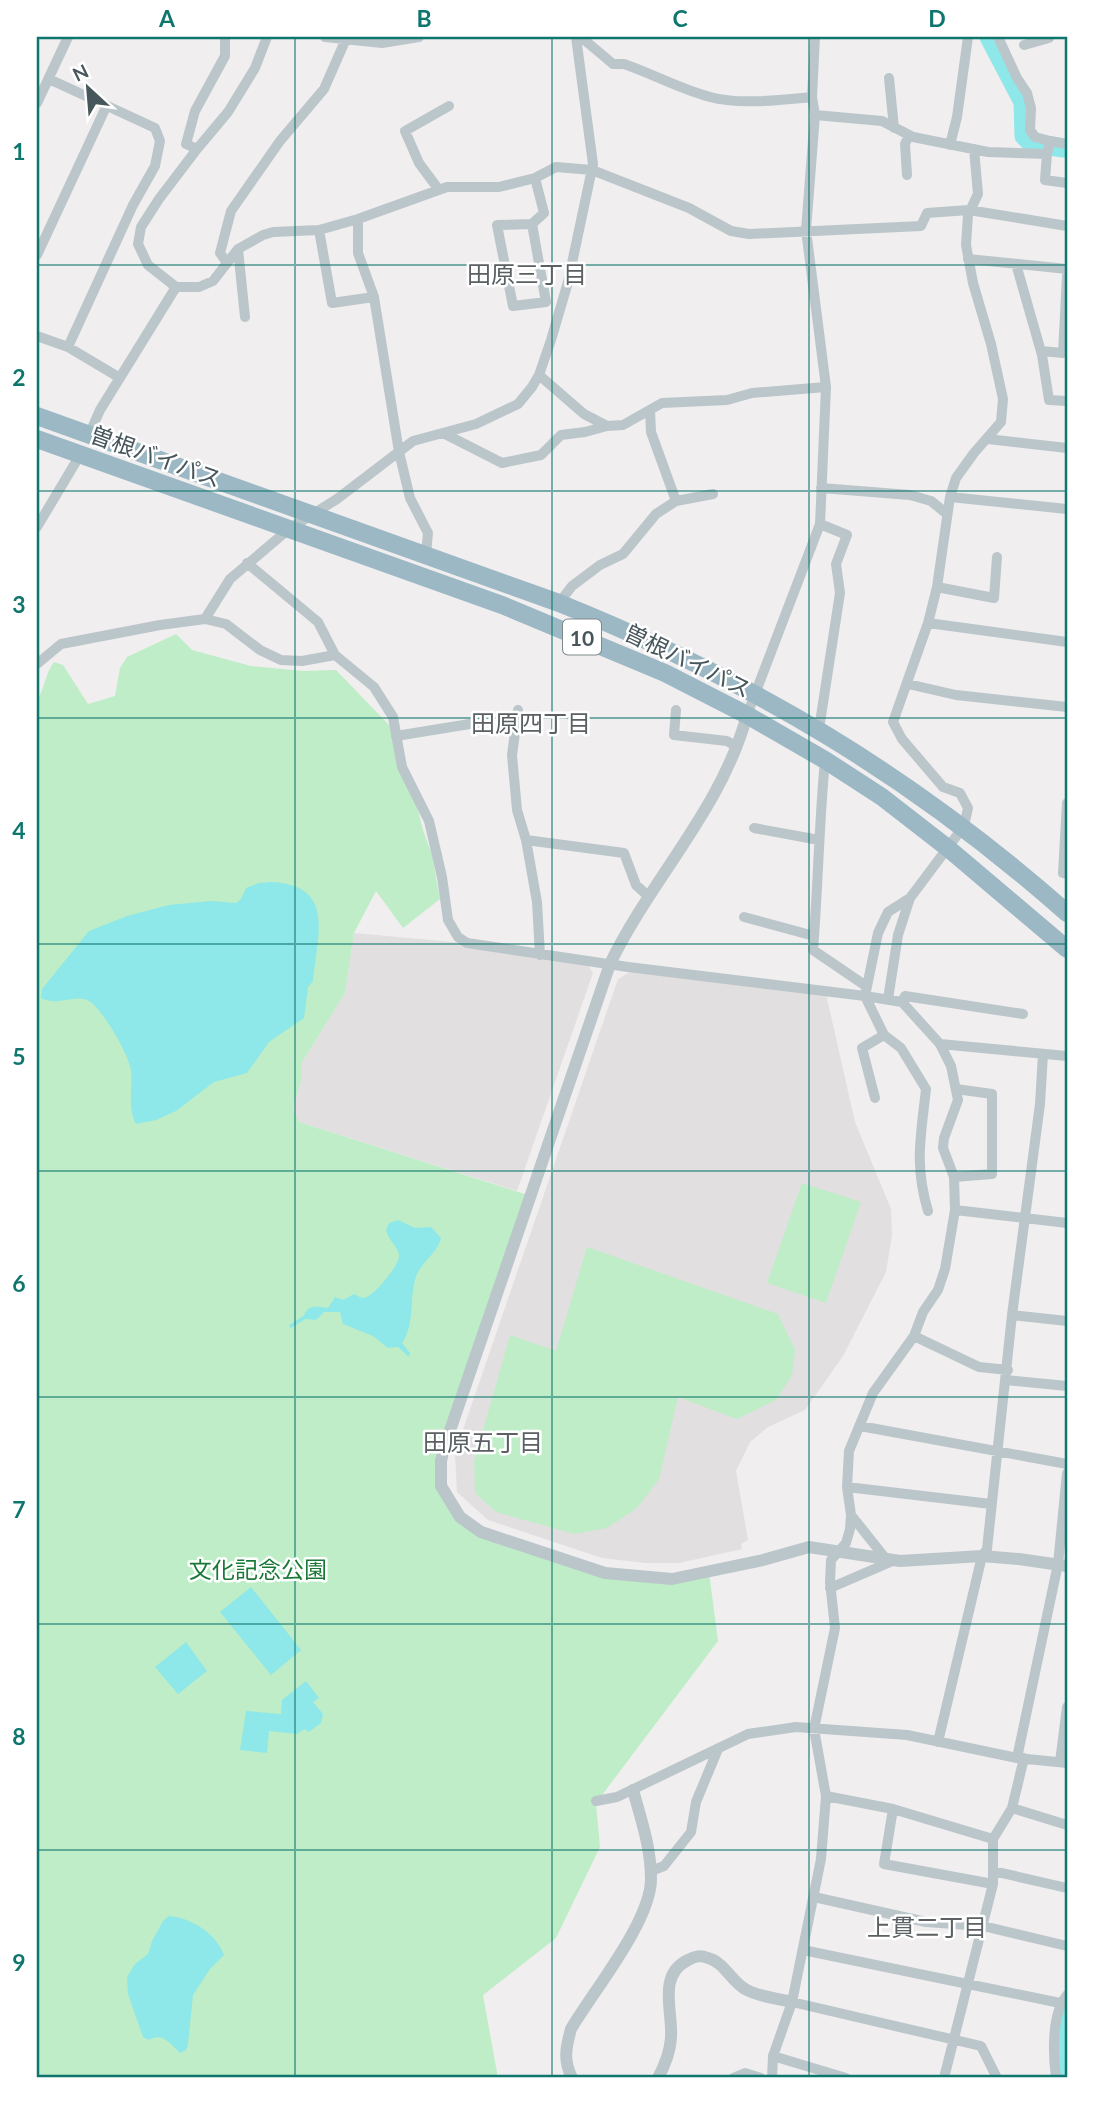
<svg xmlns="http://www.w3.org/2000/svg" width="1104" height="2115" viewBox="0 0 1104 2115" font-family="Lato,'Noto Sans JP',sans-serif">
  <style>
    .education { fill: #e2dfe0 }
    .green { fill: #bfedc7 }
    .water { fill: #8ee7e8 }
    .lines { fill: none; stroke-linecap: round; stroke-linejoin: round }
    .stream { stroke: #8ee7e8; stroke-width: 3.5 }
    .river { stroke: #8ee7e8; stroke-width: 19 }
    .minor { stroke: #bbc6cb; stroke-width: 10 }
    .tertiary { stroke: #bbc6cb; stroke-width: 12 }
    .trunk { stroke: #9cb8c4; stroke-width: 18 }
    .grid { fill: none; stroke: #0f766e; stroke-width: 2; stroke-opacity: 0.55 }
    .labels { text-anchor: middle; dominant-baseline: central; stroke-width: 5; stroke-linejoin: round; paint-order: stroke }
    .shield { fill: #fff; stroke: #7e898c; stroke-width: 2 }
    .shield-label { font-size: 21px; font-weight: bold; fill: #47565b }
    .street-label { font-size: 23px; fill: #47565b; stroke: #fff }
    .park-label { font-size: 23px; fill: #1b7937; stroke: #fff }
    .neighbourhood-label { font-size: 24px; fill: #5b6063; stroke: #fff }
    .neatline { fill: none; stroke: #0f766e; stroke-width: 2.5 }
    .grid-label { font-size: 23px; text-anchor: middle; font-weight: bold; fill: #0f766e }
  </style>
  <rect width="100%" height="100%" fill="#f1eeef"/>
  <path class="education" d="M354 933 453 942 586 962 593 973 517 1191 299 1122 293 1108 301 1081V1064L345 993Z
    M635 969 826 994 855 1122 891 1209 892 1235 886 1272 843 1356 805 1410 768 1427 750 1442 736 1471 748 1540 741 1544 742 1549 679 1563H645L602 1558 488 1520 457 1492 455 1453 618 979Z"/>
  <path class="green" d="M176 634 192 650 251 666 303 671 336 670 390 726 403 751 423 830 432 855 440 899 403 928 376 891 354 933 345 993 301 1064V1081L293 1108 299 1122 531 1196 444 1448 441 1486 459 1517 605 1573 672 1579 709 1572 718 1641 596 1803 600 1847 556 1938 483 1995 498 2078H37V700C45 688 45 674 54 662L63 665 88 704 115 696 120 668 127 657Z
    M802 1183 861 1202 826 1303 767 1283Z
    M587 1247 778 1314 795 1350 792 1375 776 1400 737 1419 678 1397 659 1479 637 1508 607 1528 574 1534 496 1512 475 1493 474 1462 510 1335 556 1351Z"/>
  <path class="water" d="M272 882C336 886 317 934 313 981L308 987 304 1018 269 1042 247 1073 214 1082 176 1111 156 1120 136 1124C127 1108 133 1087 131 1070 128 1053 103 1010 89 1001 76 993 58 1007 41 998L42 989 89 931 127 916 169 905 211 901 236 903 241 899 246 888 259 883Z
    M398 1220 415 1228 431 1227 441 1238C438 1252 423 1261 417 1274 408 1297 416 1323 402 1343L410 1353 409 1357 398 1347 388 1348 373 1336 343 1324 340 1312H324L316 1320 306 1319 304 1315C309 1304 318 1307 328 1308L335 1297 343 1300 354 1294C357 1295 360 1298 364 1298 373 1297 400 1265 399 1255 397 1245 388 1240 386 1230L389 1223Z
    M251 1587 301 1650 271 1675 220 1612Z
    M186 1642 207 1671 178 1694 155 1667Z
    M306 1681 319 1698 313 1702 323 1714 321 1723 309 1732 304 1729 297 1734 269 1731 267 1753 240 1750 246 1711 281 1714 282 1700Z
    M169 1916C191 1918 216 1933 224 1955L210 1969 193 1995 188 2044 186 2050 180 2053C170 2043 162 2032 149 2040L143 2037 128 1994 127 1977 135 1964 148 1954 152 1941 163 1921Z"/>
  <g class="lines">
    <path class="stream" d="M291 1326 305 1317"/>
    <path class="river" d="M989 37 1023 102 1024 136 1031 143 1063 148
      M1065 2078 1059 2048 1067 2016"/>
    <path class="minor" d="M225 37V56L195 111 186 144 197 149 159 199 141 227 138 244 148 265 176 287H199L213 281 238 249 263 235 273 232 319 230 358 219 447 187H499L535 178 556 167 592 170 689 208 731 231 749 234 921 226 927 213 969 210 1067 226
      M325 37 382 43 419 37
      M581 37 613 64H624C653 74 680 89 710 97 738 105 782 100 812 97
      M998 37 1017 78 1027 93 1031 108 1030 130 1035 137 1050 141
      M1024 45 1049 38
      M889 78 894 128
      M49 79 155 128 160 141 155 166 133 205 68 347
      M37 103 68 37
      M815 115 882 121 913 137 988 152 1047 154 1050 141 1067 144
      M950 145 957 117 968 37
      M197 149 228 112 255 68 267 37
      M1047 154 1045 180 1067 183
      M907 175 905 144 909 135
      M439 190 419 163 405 131 449 106
      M358 219V253L374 297 399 452 410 498 428 533 426 554
      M532 224 497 225 513 306 546 302 532 224 544 213 535 178
      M319 230 332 303 374 297
      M238 249 245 317
      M37 255 106 107
      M968 259 1067 269
      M227 263 220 253 231 211 280 141 324 89 346 39
      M1016 264 1042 355 1049 400 1067 401
      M37 336 68 347 120 378
      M1041 351 1063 353 1067 276
      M539 375 584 414 607 426 623 425 662 403 727 400 752 393 826 387
      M650 410 651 432 676 501 713 494
      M443 433 502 463 541 455 561 435 585 432 607 426
      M89 435 100 410 176 287
      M988 439 1067 448
      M821 488 910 495 931 501 947 514
      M950 497 1067 509
      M37 527 80 455
      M247 563 318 622 335 655
      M937 587 994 598 997 557
      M559 603 572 586 600 565 623 554 656 514 676 501
      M205 619 230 579 289 529 337 499 413 441 476 424 518 404 532 387 539 375 551 340 568 282 593 164 576 37
      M928 623 1067 642
      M37 664 61 644 160 625 205 619 226 624 260 650 281 660 302 661 335 655 374 687 393 717 402 767 429 821 442 877 448 920 458 937 467 943 628 967 865 996 902 1002 940 1044 951 1066 958 1100 944 1138 943 1148 954 1177 955 1210 945 1269 938 1290 923 1312 914 1336 873 1393 849 1451 847 1487 851 1515 850 1529 846 1543 831 1560 830 1582 835 1628 814 1729 826 1796 821 1859 792 2002 773 2056 772 2078
      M908 684 956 695 1067 707
      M518 710 512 755 517 810 526 840 537 902 540 955
      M676 710 674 735 727 741 737 747
      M747 715 820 524 826 387 806 230 815 115 812 97 815 37
      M819 729 840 593 836 564 847 535 820 524
      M396 736 482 722
      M825 760C819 824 818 887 813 950L866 986
      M1067 803 1063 873 1067 874
      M754 828 819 840
      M526 840 624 853 636 885 648 896
      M910 898 888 912 878 933 865 996 884 1035 901 1048 926 1089C921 1136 914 1164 928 1211
      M744 917 814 936
      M888 999 898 935 910 898 964 826 968 808 960 793 943 787 902 739 893 722 928 623 937 587 950 497 956 478 974 453 1001 422 1003 399 991 344 973 283 966 245 968 215 978 194 974 149
      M902 1002 905 996 1023 1014
      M940 1044 1067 1056
      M875 1098 862 1048 884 1035
      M954 1177 992 1174V1094L956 1089
      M955 1210 1067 1223
      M1012 1315 1067 1321
      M914 1336 979 1367 1008 1370
      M1006 1380 1067 1386
      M860 1426 1067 1464
      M847 1487 991 1504
      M851 1515 886 1559
      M830 1588 895 1560
      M938 1742 982 1556 987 1549 1012 1315 1040 1104 1043 1054
      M1017 1758 1058 1564 1067 1473
      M1060 1762 1067 1707
      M826 1796 893 1809 884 1864 993 1884
      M596 1801 617 1797 748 1734 796 1727 907 1735 1017 1758 1067 1763
      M1012 1808 1024 1758
      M893 1809 993 1839
      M651 1871 664 1866 691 1832 696 1802 718 1749
      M993 1871 1067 1888
      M814 1897 926 1922 983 1926 1067 1946
      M803 1950 1060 2003
      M792 2002 981 2046 997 2078
      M773 2056 846 2078
      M733 2078 745 2073 761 2078
      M944 2078 993 1884V1839L1012 1808 1067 1825
      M1056 2078C1053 2055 1051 2014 1067 1995"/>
    <path class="tertiary" d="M747 715C722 808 651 879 610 964L444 1448 441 1461V1486L460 1517 481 1532 605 1573 672 1579 763 1560 809 1547 900 1561 982 1556 1019 1559 1067 1566
      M572 2078C563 2060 566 2047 571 2029 594 1990 651 1921 651 1879 651 1848 641 1819 633 1790
      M658 2078C665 2065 670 2053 671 2038 673 2011 657 1975 688 1960 695 1956 700 1955 708 1958 724 1962 731 1981 745 1989 758 1997 777 1998 792 2002"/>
    <path class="trunk" d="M37 416 559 603C751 680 912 776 1067 913
      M37 439 502 605 665 673 747 715 825 760 882 797 949 849 1067 949"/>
  </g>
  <path class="grid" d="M295 37V2078M552 37V2078M809 37V2078M37 265H1067M37 491H1067M37 718H1067M37 944H1067M37 1171H1067M37 1397H1067M37 1624H1067M37 1850H1067"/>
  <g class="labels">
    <rect class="shield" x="563" y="619.5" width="38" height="35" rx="5"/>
    <g class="shield-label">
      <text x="582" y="637">10</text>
    </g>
    <g class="street-label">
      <text transform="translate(156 456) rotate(20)">曽根バイパス</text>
      <text transform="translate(688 660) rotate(26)">曽根バイパス</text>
    </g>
    <g class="park-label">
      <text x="258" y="1569">文化記念公園</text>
    </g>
    <g class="neighbourhood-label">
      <text x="527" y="273">田原三丁目</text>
      <text x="531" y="722">田原四丁目</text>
      <text x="483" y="1441">田原五丁目</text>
      <text x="927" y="1926">上貫二丁目</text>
    </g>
  </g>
  <rect width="1104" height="2115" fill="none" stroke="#ffffff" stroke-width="77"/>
  <g transform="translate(88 88) rotate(334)" stroke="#ffffff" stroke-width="5" paint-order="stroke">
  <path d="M0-5L12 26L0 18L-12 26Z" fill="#47565b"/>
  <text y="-10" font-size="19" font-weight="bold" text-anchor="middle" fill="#47565b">N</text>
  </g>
  <rect x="38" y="38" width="1028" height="2038" class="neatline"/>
  <g class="grid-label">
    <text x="167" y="27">A</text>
    <text x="424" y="27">B</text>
    <text x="680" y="27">C</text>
    <text x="937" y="27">D</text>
    <text x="19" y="160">1</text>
    <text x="19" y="386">2</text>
    <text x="19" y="613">3</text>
    <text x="19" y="839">4</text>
    <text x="19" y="1065">5</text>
    <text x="19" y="1292">6</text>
    <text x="19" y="1518">7</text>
    <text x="19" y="1745">8</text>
    <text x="19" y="1971">9</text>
  </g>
</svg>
